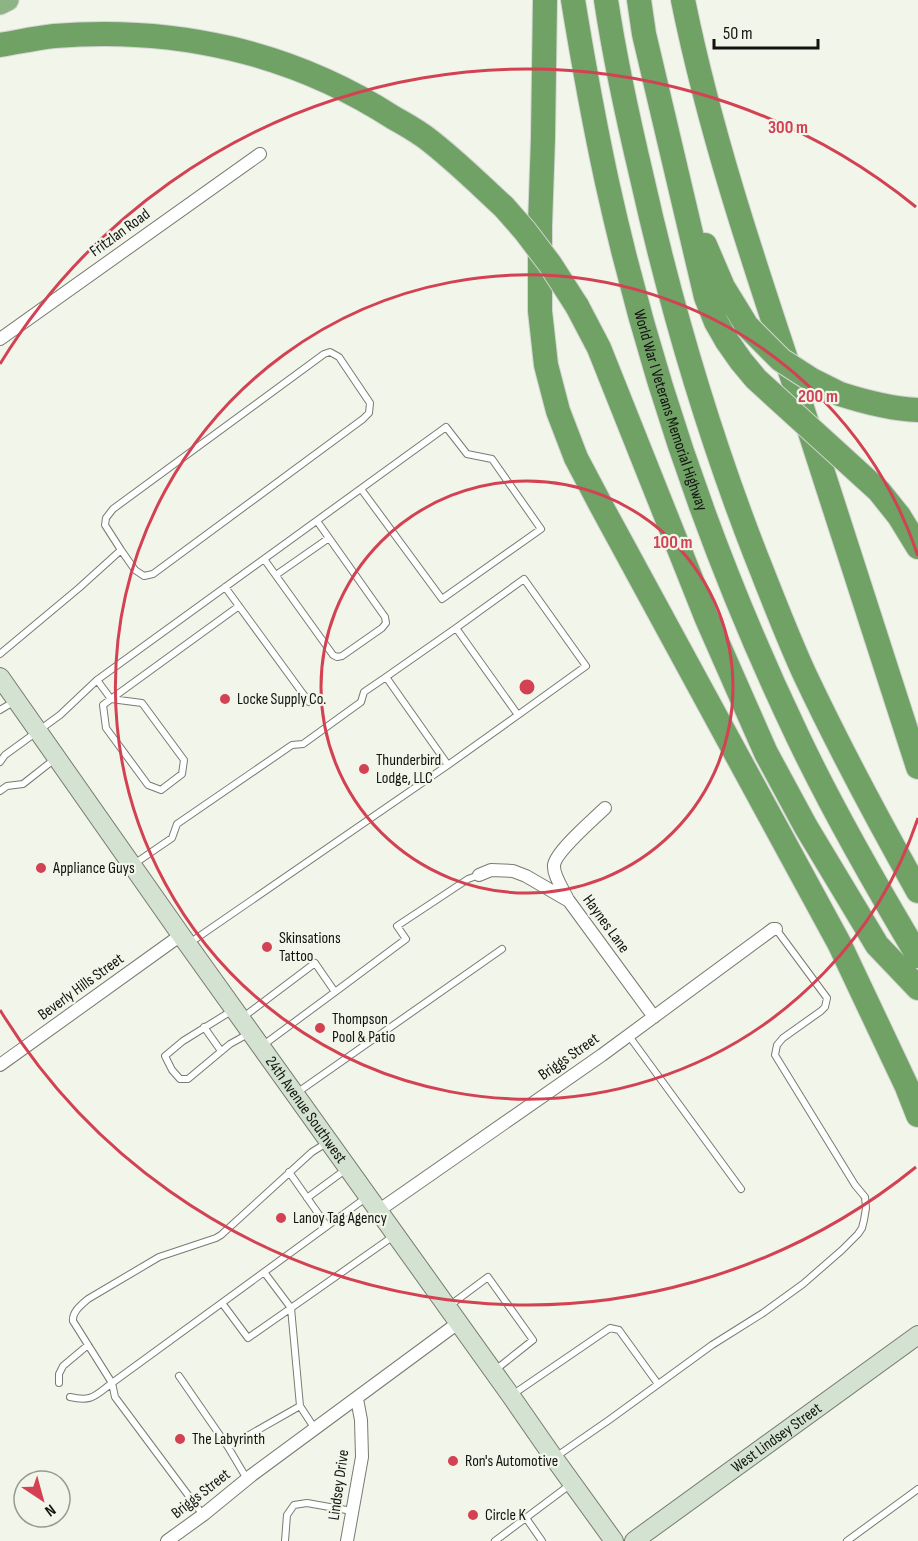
<svg xmlns="http://www.w3.org/2000/svg" width="918" height="1541" viewBox="0 0 918 1541" font-family="'Sofia Sans Condensed',sans-serif">
  <style>
    .lines { fill: none; stroke-linecap: round; stroke-linejoin: round }
    .service-casing { stroke: #787b70; stroke-width: 8 }
    .minor-casing { stroke: #787b70; stroke-width: 14 }
    .secondary-casing { stroke: #787b70; stroke-width: 20 }
    .trunk-casing { stroke: #d4d5d4; stroke-width: 23 }
    .motorway-casing { stroke: #d4d5d4; stroke-width: 26 }
    .service { stroke: #fff; stroke-width: 6 }
    .minor { stroke: #fff; stroke-width: 12 }
    .secondary { stroke: #d4e3d1; stroke-width: 18 }
    .trunk { stroke: #8cb484; stroke-width: 21 }
    .motorway { stroke: #70a165; stroke-width: 24 }
    .motorway-bridge-casing { stroke: #d4d5d4; stroke-width: 26; stroke-linecap: butt }
    .motorway-bridge { stroke: #70a165; stroke-width: 24 }
    .ring { fill: none; stroke: #d34253; stroke-width: 3 }
    .poi-dot { fill: #d34253; stroke: #f2f5e9; stroke-width: 2 }
    .labels { text-anchor: middle; dominant-baseline: central; stroke-width: 4.5; stroke-linejoin: round; paint-order: stroke }
    .street-label { font-size: 16px; fill: #121410; stroke: #f2f5e9 }
    .poi-label { font-size: 16px; fill: #121410; stroke: #f2f5e9; text-anchor: start }
    .centre { fill: #d34253; stroke: #f2f5e9; stroke-width: 3 }
    .ring-label { font-size: 18px; text-anchor: middle; font-weight: bold; fill: #d34253; stroke: #f2f5e9; stroke-width: 4.5; stroke-linejoin: round; paint-order: stroke }
  </style>
  <rect width="100%" height="100%" fill="#f2f5e9"/>
  <g class="lines">
    <defs>
      <path id="service" d="M264 559 333 655 337 657 342 656 382 628 386 623 385 617 317 521
        M276 575 329 538
        M225 587 309 702
        M456 628 524 579 586 666 518 715
        M0 654 79 588 121 550 105 525 106 518 113 509 324 354 330 352 339 357 370 403 369 413 363 419 153 574 144 576 135 570 121 550
        M386 677 456 628 518 715 448 765
        M97 680 111 699 239 606
        M111 699 142 703 184 760 182 774 161 790 148 785 106 728 103 705Z
        M0 710 15 701
        M0 762 5 755 60 715 97 680 446 427 467 454 492 459 541 529 442 599 361 489
        M0 791 7 786 23 784 56 758
        M134 864 172 838 177 824 292 745 303 744 361 702 364 692 386 677 448 765 191 942
        M335 992 406 939 397 926 468 879 479 875
        M233 1010 183 1041 165 1056 172 1070 180 1079H188L230 1044 248 1034
        M242 1018 315 963 335 992 262 1046
        M204 1027 221 1051
        M629 1036 741 1189
        M298 1092 502 949
        M289 1172 327 1226
        M307 1198 345 1170
        M222 1303 248 1338 291 1308 264 1272
        M449 1306 488 1277 533 1340 494 1371
        M179 1376 228 1447
        M59 1383V1374L63 1366 88 1345
        M512 1395 610 1328 619 1330 658 1384
        M70 1397C92 1402 95 1396 112 1383L73 1321C72 1312 81 1305 88 1299L159 1257 216 1238 221 1235 312 1152 328 1142
        M315 1429 300 1406 291 1308 395 1235
        M557 1456 609 1420 712 1345 763 1313 803 1284 842 1250 858 1234 862 1228 864 1220 866 1208 865 1197 855 1185 775 1055 777 1045 783 1038 821 1011 825 1007 827 998 776 929
        M247 1479 228 1447 300 1406
        M203 1515 115 1397 112 1383 367 1197
        M526 1518 542 1541
        M285 1541 287 1515 294 1505 307 1503 352 1511
        M495 1541 571 1484
        M847 1541 918 1489"/>
      <path id="minor" d="M0 339 260 154
        M479 875 491 870 513 871 526 876 569 901 654 1017
        M568 900C564 890 553 876 554 865 556 851 594 819 605 808
        M0 1065 181 935
        M378 1211 602 1055 773 929H776
        M167 1541 203 1515 252 1475 458 1323
        M347 1541 362 1457 361 1420 357 1399"/>
      <g id="secondary">
        <path id="s1" d="M0 677 181 935 511 1396 554 1458 614 1541"/>
        <path id="s2" d="M634 1541 918 1335"/>
      </g>
      <path id="trunk" d="M0 4 8 0"/>
      <g id="motorway">
        <path d="M545 0 543 138 540 226V311L546 365 558 411 576 458 604 511 839 943 907 1087 918 1115"/>
        <path id="s3" d="M573 0C583 61 594 122 607 182 649 372 713 559 797 735 833 811 875 884 918 956"/>
        <path d="M606 0C615 60 628 119 642 178 671 307 708 433 756 556 772 596 787 636 805 675 840 749 878 820 918 891"/>
        <path d="M639 0 644 34 706 297 716 322 727 341"/>
        <path d="M683 0C710 133 754 263 797 392 838 517 878 642 918 767"/>
        <path d="M0 45C18 42 36 38 54 36 175 26 292 52 394 118 405 124 415 130 425 137 453 158 478 183 504 207"/>
        <path d="M705 245 723 287 747 326"/>
        <path d="M577 306 599 348 707 619 766 753 806 827 877 945 918 988"/>
        <path d="M840 394C865 402 891 409 918 410"/>
        <path d="M899 516 918 547"/>
      </g>
    </defs>
    <use href="#service" class="service-casing"/>
    <use href="#minor" class="minor-casing"/>
    <use href="#secondary" class="secondary-casing"/>
    <use href="#trunk" class="trunk-casing"/>
    <use href="#motorway" class="motorway-casing"/>
    <use href="#service" class="service"/>
    <use href="#minor" class="minor"/>
    <use href="#secondary" class="secondary"/>
    <use href="#trunk" class="trunk"/>
    <use href="#motorway" class="motorway"/>
    <defs>
      <path id="motorway-bridge" d="M504 207 525 231 550 264 577 306
        M747 326 781 360 812 380 840 394
        M727 341 741 361 756 379 879 491 899 516"/>
    </defs>
    <use href="#motorway-bridge" class="motorway-bridge-casing"/>
    <use href="#motorway-bridge" class="motorway-bridge"/>
  </g>
  <g class="ring">
    <circle cx="527" cy="687" r="206"/>
    <path d="M918 818A412 412 0 1 1 918 556"/>
    <path d="M916 1167A618 618 0 0 1 0 1010M0 364A618 618 0 0 1 916 207"/>
  </g>
  <g class="poi-dot">
    <circle cx="225" cy="699" r="6"/>
    <circle cx="364" cy="769" r="6"/>
    <circle cx="41" cy="868" r="6"/>
    <circle cx="267" cy="947" r="6"/>
    <circle cx="320" cy="1028" r="6"/>
    <circle cx="281" cy="1218" r="6"/>
    <circle cx="180" cy="1439" r="6"/>
    <circle cx="453" cy="1461" r="6"/>
    <circle cx="473" cy="1515" r="6"/>
  </g>
  <g class="labels">
    <g class="street-label">
      <text transform="translate(120 233) rotate(-36)">Fritzlan Road</text>
      <text stroke="none"><textPath href="#s3" startOffset="422">World War I Veterans Memorial Highway</textPath></text>
      <text transform="translate(606 924) rotate(54)">Haynes Lane</text>
      <text transform="translate(81 987) rotate(-36)">Beverly Hills Street</text>
      <text transform="translate(569 1057) rotate(-35)">Briggs Street</text>
      <text stroke="none"><textPath href="#s1" startOffset="530">24th Avenue Southwest</textPath></text>
      <text stroke="none"><textPath href="#s2" startOffset="176">West Lindsey Street</textPath></text>
      <text transform="translate(339 1485) rotate(-82)">Lindsey Drive</text>
      <text transform="translate(201 1494) rotate(-38)">Briggs Street</text>
    </g>
    <g class="poi-label">
      <text x="237" y="699">Locke Supply Co.</text>
      <text x="376" y="760">Thunderbird<tspan x="376" dy="18">Lodge, LLC</tspan></text>
      <text x="53" y="868">Appliance Guys</text>
      <text x="279" y="938">Skinsations<tspan x="279" dy="18">Tattoo</tspan></text>
      <text x="332" y="1019">Thompson<tspan x="332" dy="18">Pool &amp; Patio</tspan></text>
      <text x="293" y="1218">Lanoy Tag Agency</text>
      <text x="192" y="1439">The Labyrinth</text>
      <text x="465" y="1461">Ron's Automotive</text>
      <text x="485" y="1515">Circle K</text>
    </g>
  </g>
  <circle cx="527" cy="687" r="9" class="centre"/>
  <g class="ring-label">
    <text x="788" y="133">300 m</text>
    <text x="818" y="402">200 m</text>
    <text x="673" y="548">100 m</text>
  </g>
  <g transform="translate(42 1499) rotate(144)"><circle r="28" fill="#f2f5e9" stroke="#989b92" stroke-width="1.5"/>
  <path d="M0-4.5L10 22L0 15L-10 22Z" fill="#d34253"/>
  <text y="-9" font-size="16" font-weight="bold" text-anchor="middle" fill="#121410">N</text>
  </g>
  <path d="M714 39v9h104v-9" fill="none" stroke="#121410" stroke-width="3"/>
  <text x="723" y="39" font-size="18" fill="#121410" stroke="#f2f5e9" stroke-width="4.5" paint-order="stroke">50 m</text>
</svg>
